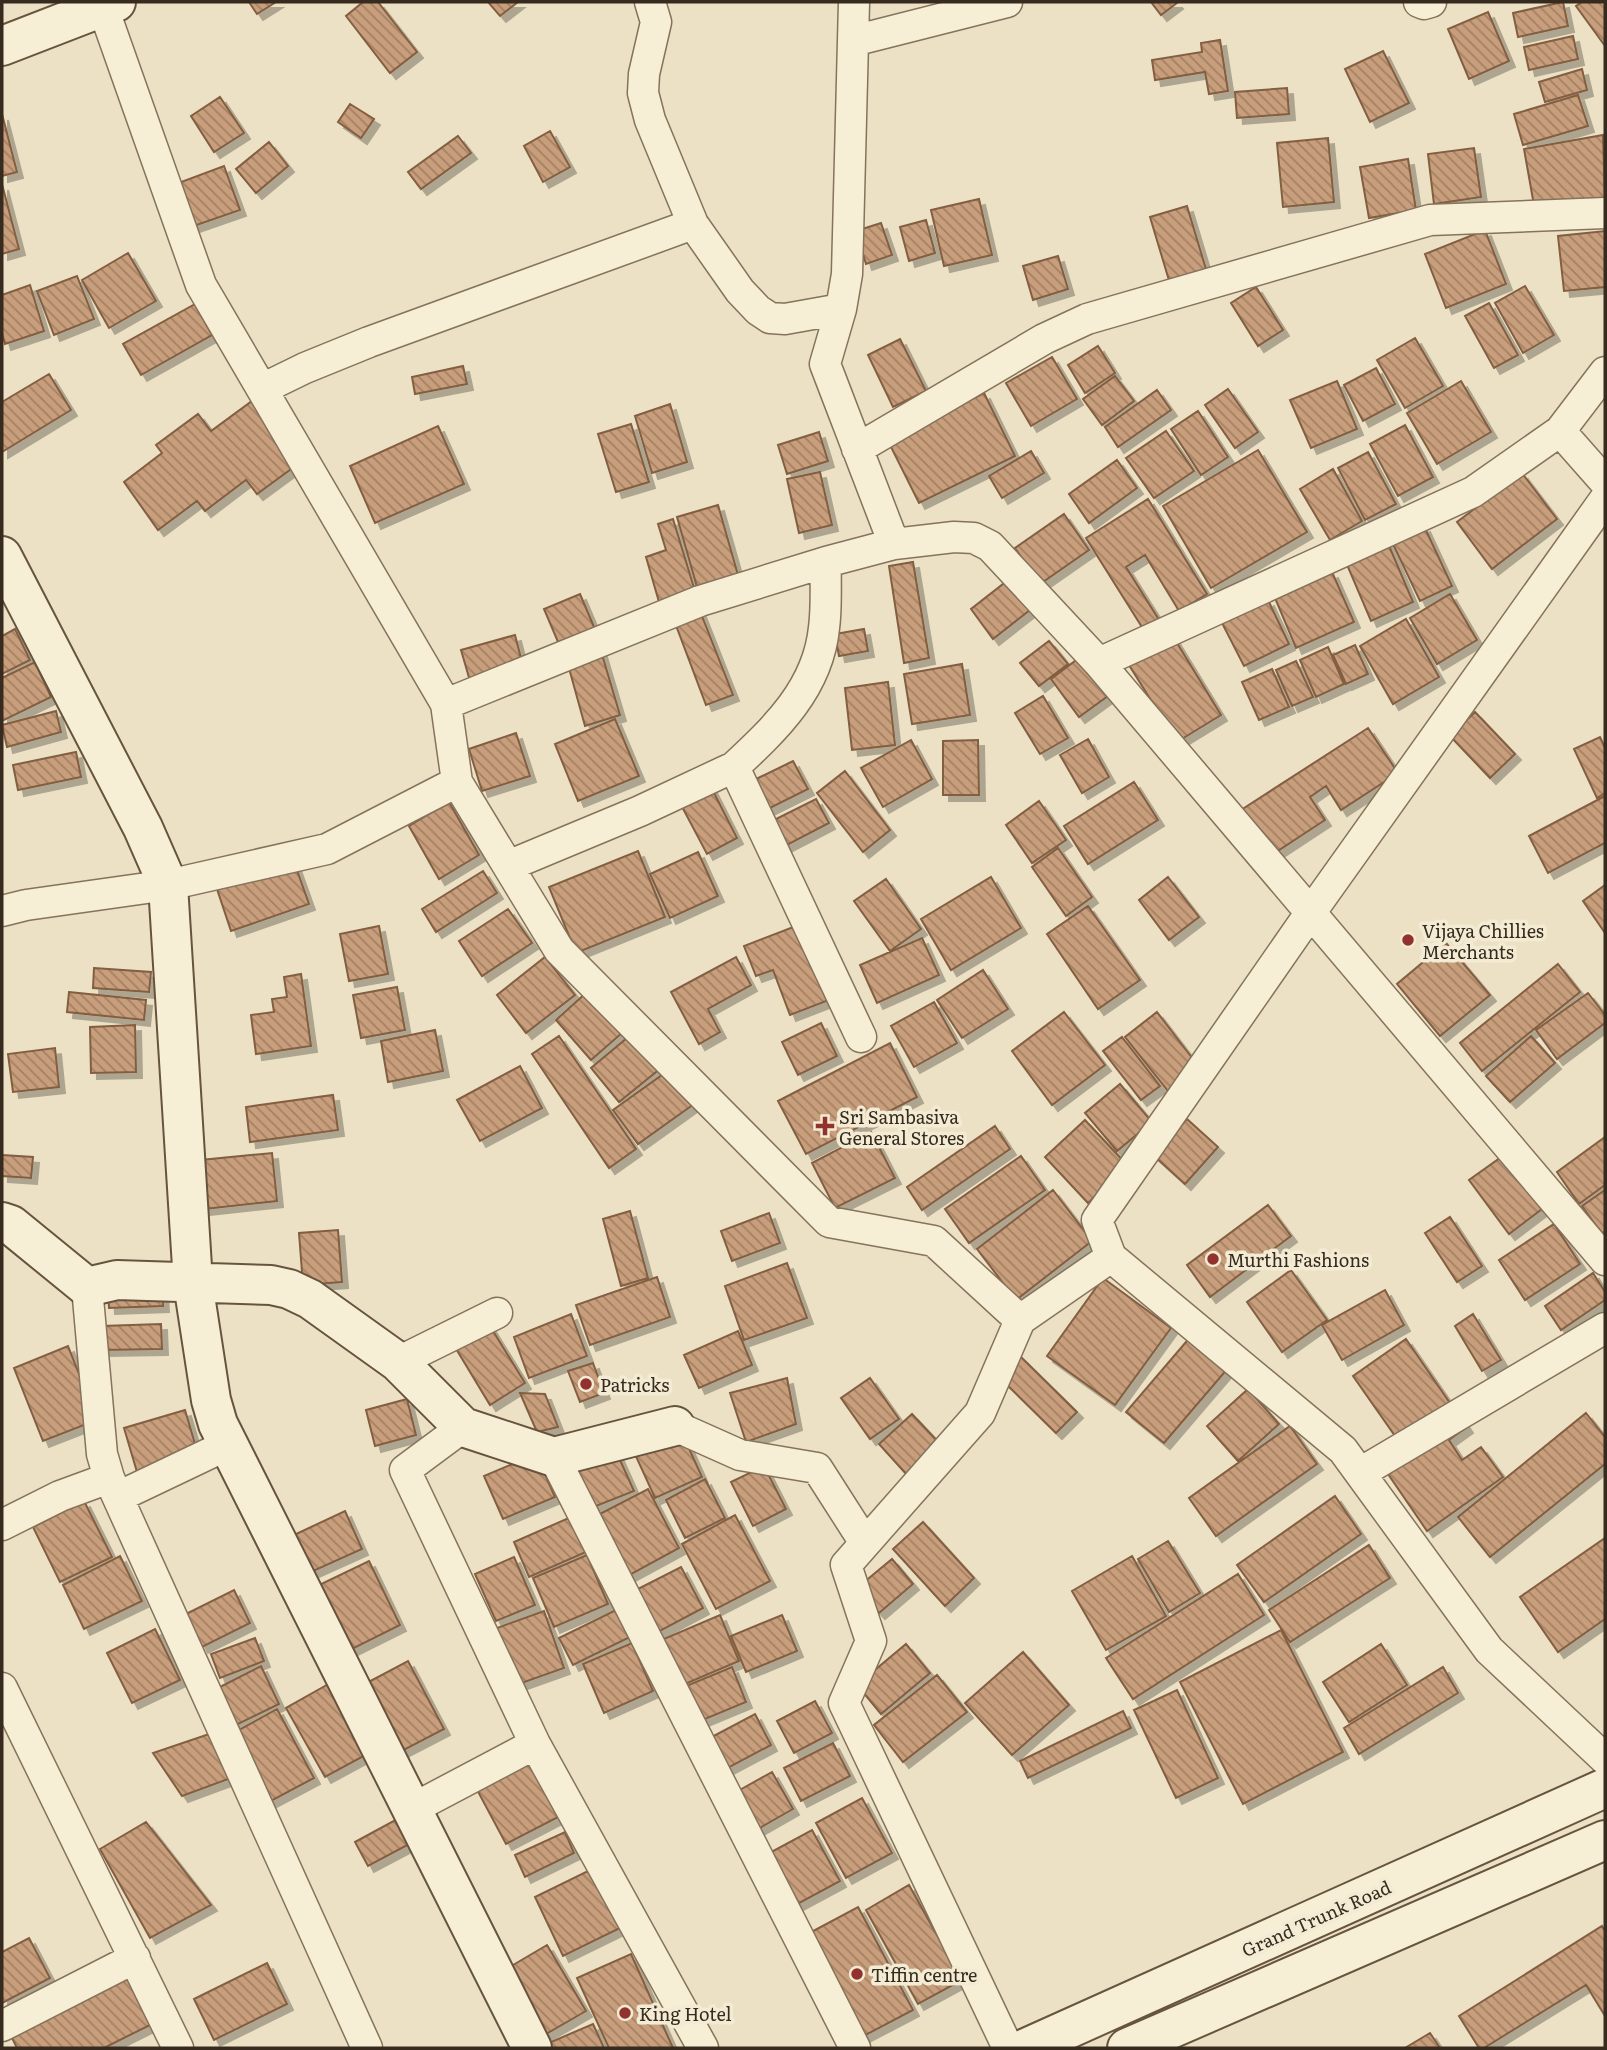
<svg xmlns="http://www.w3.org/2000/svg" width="1607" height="2050" viewBox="0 0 1607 2050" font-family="Literata,serif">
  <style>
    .building { fill: url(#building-back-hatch); stroke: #835e42; stroke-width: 2; filter: url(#shadow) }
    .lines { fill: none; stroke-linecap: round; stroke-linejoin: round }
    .street-casing { stroke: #85735b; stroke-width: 33 }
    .secondary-casing { stroke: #67543e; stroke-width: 42 }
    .street { stroke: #f7eed6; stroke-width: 30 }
    .secondary { stroke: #f7eed6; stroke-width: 38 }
    .poi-dot { fill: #91322f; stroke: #f3ebd3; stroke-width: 2.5 }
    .labels { text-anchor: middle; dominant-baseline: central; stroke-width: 7; stroke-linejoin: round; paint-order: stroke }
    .poi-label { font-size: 18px; fill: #362b1e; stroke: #f3ebd3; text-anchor: start }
    .street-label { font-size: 18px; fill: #362b1e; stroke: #f3ebd3 }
  </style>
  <defs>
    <pattern id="building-back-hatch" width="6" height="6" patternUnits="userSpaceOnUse" patternTransform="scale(1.75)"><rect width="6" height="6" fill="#c89e7b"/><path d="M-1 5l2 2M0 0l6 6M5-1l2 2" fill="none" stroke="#a38164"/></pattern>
    <filter id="shadow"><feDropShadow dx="6" dy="6" stdDeviation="0" flood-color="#0004"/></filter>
  </defs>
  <rect width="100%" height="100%" fill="#ece1c4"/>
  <path class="building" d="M249 2H276L257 14Z
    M363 2H378L417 52 390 73 346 16Z
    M488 2H518L500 16Z
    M1151 2H1176L1177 3 1161 15Z
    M1563 2 1568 26 1518 37 1513 13Z
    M1582 2H1605V46L1576 6Z
    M1488 12 1509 61 1469 79 1448 29Z
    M1573 36 1578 59 1529 70 1524 47Z
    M1220 40 1228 91 1209 94 1205 72 1155 80 1152 60 1202 52 1201 43Z
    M1383 51 1409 103 1370 122 1345 69Z
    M1582 69 1587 90 1545 102 1539 82Z
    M1287 88 1289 114 1237 118 1235 92Z
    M1578 95 1588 126 1523 145 1514 114Z
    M220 97 244 133 214 152 191 116Z
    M350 104 374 119 361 138 338 122Z
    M2 114 17 172 2 176Z
    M550 131 570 167 543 182 524 146Z
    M1603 135 1605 199 1535 211 1524 149Z
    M458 136 471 153 421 189 408 172Z
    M1328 138 1334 202 1283 207 1277 143Z
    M269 142 288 166 256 193 236 169Z
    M1474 148 1481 197 1434 204 1428 154Z
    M1408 159 1416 210 1369 218 1360 167Z
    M224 166 240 210 188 228 173 185Z
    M2 184 19 249 2 254Z
    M979 199 992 255 944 266 931 210Z
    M1187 206 1208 276 1171 287 1150 217Z
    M926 220 935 253 909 261 900 227Z
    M881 223 892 255 866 264 856 231Z
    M1485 230 1506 284 1446 308 1425 254Z
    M1605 231V287L1564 291 1558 236Z
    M128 253 156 301 109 328 82 280Z
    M1058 256 1068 289 1033 300 1023 266Z
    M77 276 94 319 54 335 37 291Z
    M30 285 44 331 5 344 2 333V295Z
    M1525 286 1554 335 1523 353 1495 303Z
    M1256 287 1283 330 1258 346 1231 303Z
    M1489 303 1518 355 1494 368 1465 316Z
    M195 304 212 335 141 375 123 344Z
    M1415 338 1443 386 1405 408 1377 360Z
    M900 339 926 391 893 407 868 355Z
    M1098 346 1115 373 1085 393 1068 365Z
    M1052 357 1077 399 1031 426 1006 383Z
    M463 366 467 384 415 394 412 377Z
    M1376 368 1395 404 1363 421 1344 385Z
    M49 374 71 410 2 452V402Z
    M1115 376 1134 401 1102 425 1083 399Z
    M1337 381 1357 429 1311 448 1290 400Z
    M1461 381 1491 432 1437 464 1407 413Z
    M1228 389 1258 432 1235 448 1205 405Z
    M1157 390 1171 410 1118 447 1105 427Z
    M984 393 1015 456 919 503 888 441Z
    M252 401 298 464 257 494 246 480 205 511 197 501 158 530 124 482 162 453 156 445 198 414 211 431Z
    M670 404 687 462 652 473 635 416Z
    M1198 411 1228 457 1201 475 1171 429Z
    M631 424 649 482 616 492 598 434Z
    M1405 425 1433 477 1398 496 1370 444Z
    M438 426 464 484 375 523 350 466Z
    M1166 431 1194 471 1154 498 1126 458Z
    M819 432 828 461 787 474 778 445Z
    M1258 450 1307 532 1211 588 1163 506Z
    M1031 451 1044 473 1002 498 989 476Z
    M1368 452 1396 504 1365 520 1338 468Z
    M1117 460 1137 488 1089 523 1069 494Z
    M1333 469 1362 521 1330 540 1300 489Z
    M820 472 832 525 799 533 787 479Z
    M1522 473 1557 519 1492 569 1457 522Z
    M1148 499 1207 594 1179 611 1145 555 1126 567 1161 623 1145 632 1086 538Z
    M718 505 738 575 697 587 677 517Z
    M1064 514 1089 550 1040 584 1015 548Z
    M673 519 695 591 659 602 646 557 666 550 658 524Z
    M1424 526 1452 586 1420 601 1392 542Z
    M1387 541 1413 602 1371 621 1345 560Z
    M913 562 929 658 904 663 889 566Z
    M1332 572 1354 622 1296 648 1275 598Z
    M1012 577 1035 606 993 639 971 609Z
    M580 594 597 634 561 649 544 609Z
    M1450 594 1477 640 1437 664 1410 618Z
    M1268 600 1289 644 1244 666 1222 623Z
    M700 611 733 695 706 705 674 620Z
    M1406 619 1439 677 1393 704 1360 646Z
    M15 629 30 660 2 674V636Z
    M864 629 868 651 839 656 835 634Z
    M515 635 523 666 470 681 461 650Z
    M1174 638 1221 715 1177 742 1129 665Z
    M1049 641 1068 664 1039 686 1020 663Z
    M1355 645 1368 674 1346 684 1333 655Z
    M1328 647 1344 684 1316 697 1300 660Z
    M601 651 620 715 585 726 567 661Z
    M1079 658 1108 696 1079 717 1051 679Z
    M1296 661 1313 697 1292 706 1276 670Z
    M35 662 51 697 2 721V678Z
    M962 664 970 715 912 724 904 674Z
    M1272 669 1289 707 1259 720 1242 682Z
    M888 682 895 745 852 750 845 688Z
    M1043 696 1068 738 1040 754 1015 713Z
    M56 711 61 732 7 747 2 725Z
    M1475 712 1515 754 1490 778 1450 736Z
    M615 719 639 776 578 801 555 744Z
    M1368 728 1398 773 1341 810 1326 786 1310 797 1325 820 1270 856 1241 810Z
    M516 733 530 776 482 791 469 749Z
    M1600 737 1605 748V793L1597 798 1574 749Z
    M1088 739 1109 777 1082 793 1060 755Z
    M911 740 932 779 883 807 861 768Z
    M978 740 979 795H943V741Z
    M76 752 81 777 18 790 13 765Z
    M793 761 808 789 768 809 754 780Z
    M845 771 890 830 863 852 817 793Z
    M1134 782 1158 820 1088 864 1064 826Z
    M711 787 737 838 707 854 680 803Z
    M1605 796V843L1548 873 1529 836Z
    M816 799 829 823 785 846 772 821Z
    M1039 801 1066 840 1032 863 1006 825Z
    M449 802 479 855 439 879 409 826Z
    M1058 848 1092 897 1066 916 1032 867Z
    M638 851 665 917 576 953 549 887Z
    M698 852 718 896 670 918 650 874Z
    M293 859 309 904 231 931 216 886Z
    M483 871 497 893 436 932 422 909Z
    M991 877 1021 928 951 970 921 919Z
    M1168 877 1199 917 1169 940 1139 900Z
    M886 879 921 929 890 951 854 901Z
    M1605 885V933L1583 901Z
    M1088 906 1140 980 1098 1009 1047 934Z
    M508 909 532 943 482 976 459 941Z
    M801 924 829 1000 790 1015 773 970 756 976 744 946Z
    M379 926 388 974 349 981 340 934Z
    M922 938 939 975 877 1003 860 965Z
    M1446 943 1490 995 1440 1036 1397 984Z
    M545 957 575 995 526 1033 497 995Z
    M736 957 751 985 708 1009 720 1032 699 1044 671 992Z
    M1558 964 1580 992 1482 1071 1460 1043Z
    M94 968 151 972 149 992 93 988Z
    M983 970 1008 1009 962 1038 937 1000Z
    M301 974 311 1046 256 1054 251 1015 274 1012 272 999 287 997 284 977Z
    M397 987 405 1030 361 1038 353 995Z
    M69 992 146 1000 144 1020 67 1012Z
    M587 992 622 1033 591 1060 556 1020Z
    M1588 993 1605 1015V1023L1557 1059 1536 1030Z
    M934 1002 957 1043 914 1067 891 1026Z
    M1064 1012 1105 1065 1052 1105 1012 1051Z
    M1157 1012 1199 1067 1168 1091 1125 1037Z
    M821 1023 837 1056 798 1075 782 1042Z
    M135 1025 136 1072 91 1073 90 1027Z
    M435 1030 443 1071 388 1082 381 1041Z
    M633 1033 661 1068 619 1102 591 1068Z
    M559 1036 636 1149 609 1168 532 1054Z
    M1531 1036 1555 1063 1510 1102 1486 1076Z
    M1122 1037 1160 1086 1141 1100 1103 1051Z
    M890 1043 917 1097 806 1154 778 1101Z
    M55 1048 59 1087 13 1092 8 1054Z
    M520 1066 542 1108 480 1141 457 1100Z
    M669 1070 694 1104 638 1144 613 1110Z
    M1120 1084 1152 1122 1117 1151 1085 1113Z
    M333 1095 338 1130 250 1142 246 1107Z
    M1187 1119 1218 1147 1185 1184 1153 1155Z
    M1085 1120 1128 1166 1088 1203 1045 1157Z
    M995 1126 1010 1149 922 1210 907 1187Z
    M871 1132 895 1178 835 1208 812 1163Z
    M1605 1137V1185L1579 1204 1557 1172Z
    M272 1153 277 1201 196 1210 191 1161Z
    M1507 1153 1546 1206 1509 1234 1469 1180Z
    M2 1155 33 1157 31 1178 2 1176Z
    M1021 1156 1045 1190 969 1243 945 1209Z
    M1053 1190 1092 1241 1016 1300 977 1249Z
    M1605 1190V1231L1602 1234 1582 1206Z
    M1268 1205 1291 1236 1210 1297 1187 1265Z
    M630 1211 648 1278 621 1286 603 1219Z
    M769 1213 780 1243 732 1261 721 1231Z
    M1450 1217 1482 1266 1457 1282 1425 1233Z
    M1554 1224 1580 1264 1525 1300 1499 1260Z
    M338 1230 342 1282 303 1285 299 1233Z
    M787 1263 807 1318 744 1340 725 1286Z
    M1291 1270 1327 1320 1282 1352 1247 1302Z
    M1593 1273 1605 1292V1300L1561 1330 1545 1306Z
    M657 1277 670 1317 590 1345 576 1305Z
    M1103 1278 1171 1328 1115 1405 1047 1356Z
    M162 1289 163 1306 109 1308 108 1291Z
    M1385 1290 1404 1325 1342 1360 1322 1325Z
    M571 1314 587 1356 529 1378 514 1337Z
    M1473 1314 1501 1360 1482 1371 1455 1326Z
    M161 1324 162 1349 102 1350V1326Z
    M490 1326 525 1383 490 1405 455 1347Z
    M738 1331 752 1365 699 1388 684 1355Z
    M1192 1335 1229 1367 1164 1443 1126 1412Z
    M1406 1339 1452 1406 1400 1443 1353 1376Z
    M68 1346 97 1420 43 1441 14 1368Z
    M1021 1357 1077 1412 1056 1433 1000 1378Z
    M593 1363 604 1393 580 1402 568 1371Z
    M787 1378 796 1424 746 1442 730 1393Z
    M870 1378 899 1419 870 1439 841 1398Z
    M1248 1389 1279 1424 1238 1461 1207 1426Z
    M520 1393 545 1394 558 1427 537 1432Z
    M407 1399 416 1435 375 1446 366 1410Z
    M185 1410 198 1454 137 1472 124 1428Z
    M1586 1413 1605 1437V1464L1490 1557 1458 1517Z
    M912 1414 942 1446 908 1476 879 1444Z
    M1463 1421 1467 1427 1449 1440 1462 1460 1481 1447 1503 1477 1427 1531 1388 1474Z
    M1290 1426 1317 1464 1216 1536 1189 1498Z
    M681 1431 702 1477 655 1498 634 1452Z
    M616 1451 634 1491 591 1508 574 1468Z
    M536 1454 555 1497 503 1519 484 1476Z
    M764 1466 786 1509 753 1526 731 1482Z
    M705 1479 725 1518 685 1538 666 1500Z
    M648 1489 679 1548 626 1577 594 1517Z
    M1335 1496 1361 1534 1264 1602 1237 1565Z
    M84 1501 112 1557 60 1582 33 1527Z
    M345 1511 362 1549 311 1572 294 1535Z
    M735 1515 770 1581 716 1609 682 1544Z
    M571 1517 586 1552 529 1577 514 1542Z
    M923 1522 974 1578 945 1606 893 1549Z
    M1605 1538V1619L1558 1652 1520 1597Z
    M1168 1541 1200 1593 1169 1612 1138 1559Z
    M1369 1545 1390 1578 1290 1642 1269 1610Z
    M587 1555 608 1604 554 1627 533 1578Z
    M120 1556 142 1601 84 1629 63 1585Z
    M1132 1556 1166 1616 1106 1650 1072 1591Z
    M514 1557 535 1605 496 1621 475 1574Z
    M892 1559 913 1584 879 1613 857 1588Z
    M369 1561 400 1625 344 1653 313 1588Z
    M681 1567 703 1608 658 1632 636 1590Z
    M1238 1574 1264 1615 1133 1699 1106 1658Z
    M234 1590 250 1623 202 1647 186 1614Z
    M618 1609 632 1636 573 1665 559 1638Z
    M544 1611 564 1668 516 1685 497 1628Z
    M720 1615 739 1661 678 1687 659 1641Z
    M782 1615 797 1651 746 1672 731 1636Z
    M155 1629 180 1680 132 1703 107 1653Z
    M1281 1630 1343 1752 1243 1804 1180 1682Z
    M255 1638 264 1661 220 1678 211 1654Z
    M632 1643 653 1691 604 1713 583 1664Z
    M906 1644 930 1673 881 1714 857 1685Z
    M1381 1644 1407 1685 1349 1722 1323 1682Z
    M1023 1652 1069 1705 1012 1755 965 1703Z
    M408 1661 444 1729 398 1753 361 1686Z
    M261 1666 279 1704 236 1725 218 1688Z
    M732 1667 746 1702 693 1724 679 1689Z
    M1443 1667 1458 1693 1359 1754 1344 1728Z
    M937 1675 967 1712 903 1762 874 1725Z
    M332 1682 371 1752 325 1777 286 1708Z
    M1177 1690 1218 1778 1176 1798 1134 1710Z
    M815 1701 832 1733 794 1753 777 1721Z
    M277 1709 314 1778 269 1802 232 1734Z
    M1123 1711 1131 1728 1028 1778 1020 1761Z
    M755 1714 771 1745 724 1770 708 1739Z
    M215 1732 231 1778 182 1796 153 1753Z
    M833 1743 850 1776 801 1801 784 1768Z
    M530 1757 560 1816 506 1844 475 1786Z
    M772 1772 793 1809 751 1833 729 1796Z
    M862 1798 892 1853 846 1878 816 1823Z
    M399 1818 413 1842 368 1866 355 1842Z
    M146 1822 211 1905 150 1938 100 1849Z
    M812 1830 840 1881 792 1907 764 1856Z
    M565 1832 574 1853 525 1877 515 1855Z
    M592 1869 620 1928 563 1956 535 1897Z
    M909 1885 962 1980 918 2004 866 1910Z
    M858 1907 913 2010 856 2040 802 1937Z
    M1602 1926 1605 1931V2016L1586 1985 1484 2048H1479L1459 2016Z
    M29 1938 50 1978 2 2003V1952Z
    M547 1945 586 2011 546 2034 508 1968Z
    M631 1954 673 2048H609L577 1978Z
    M267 1963 287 2004 214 2040 194 1999Z
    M129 1977 152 2024 104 2048H17L11 2036Z
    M593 2024 604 2048H545L544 2045Z
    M1430 2033 1440 2048H1405Z"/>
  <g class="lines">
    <defs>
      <path id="street" d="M101 2 201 285 446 704 457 782 559 950 829 1222 934 1241 1020 1320
        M650 2 656 22 644 74 643 93 650 120 693 224 740 291 758 310 770 318 785 319 841 309
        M854 2 847 274 841 309 825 364 894 544
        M1419 2 1424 4 1431 2
        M853 41 1007 2
        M262 389 305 368 369 342 693 224
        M1560 431 1605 372
        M857 449 1044 339 1087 319 1430 220 1605 213
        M1605 499 1311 912 1097 1220 1111 1257 1343 1450 1489 1650 1605 1759
        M826 562C825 584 827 606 824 628 818 688 776 728 734 767L861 1037
        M1099 663 1473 492 1560 431 1605 482
        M446 704 700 601 826 562 894 544 954 537 974 538 990 546 1099 663 1605 1260
        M508 866 640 811 734 767
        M2 911 26 905 168 885 327 849 457 782
        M87 1287 102 1454 109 1478 367 2048
        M398 1362 497 1313
        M675 1426 740 1455 817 1468 865 1543
        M463 1427 405 1470 535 1744 703 2048
        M554 1457 855 2048
        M1360 1473 1605 1328
        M118 1497 227 1445
        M2 1525 60 1496 109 1478
        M2 1688 178 2048
        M412 1809 535 1744
        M2 2026 135 1958
        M1008 2048 844 1703 871 1641 846 1565 980 1413 1020 1320 1111 1257"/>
      <path id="secondary" d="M2 46 116 2
        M2 556 143 828 168 885 193 1283 211 1400 218 1424 532 2048
        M2 1222 11 1225 87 1287 117 1280 271 1285 289 1289 310 1299 398 1362 463 1427 554 1457 675 1426
        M1026 2048 1605 1788
        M1127 2048 1605 1840"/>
    </defs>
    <use href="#street" class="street-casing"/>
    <use href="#secondary" class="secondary-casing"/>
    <use href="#street" class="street"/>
    <use href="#secondary" class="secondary"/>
  </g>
  <g class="poi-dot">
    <circle cx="1408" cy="940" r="7"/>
    <path d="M821.5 1115.5h7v7h7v7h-7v7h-7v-7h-7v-7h7z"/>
    <circle cx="1213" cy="1259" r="7"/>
    <circle cx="586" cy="1384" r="7"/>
    <circle cx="857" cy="1974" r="7"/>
    <circle cx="625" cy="2013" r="7"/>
  </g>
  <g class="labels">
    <g class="poi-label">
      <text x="1422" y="930">Vijaya Chillies<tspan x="1422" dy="21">Merchants</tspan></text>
      <text x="839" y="1116">Sri Sambasiva<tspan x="839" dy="21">General Stores</tspan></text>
      <text x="1227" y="1259">Murthi Fashions</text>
      <text x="600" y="1384">Patricks</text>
      <text x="871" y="1974">Tiffin centre</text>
      <text x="639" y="2013">King Hotel</text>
    </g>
    <g class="street-label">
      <text transform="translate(1316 1918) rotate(-24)">Grand Trunk Road</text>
    </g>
  </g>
  <rect width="1607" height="2050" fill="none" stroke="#362b1e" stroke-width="7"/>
</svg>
